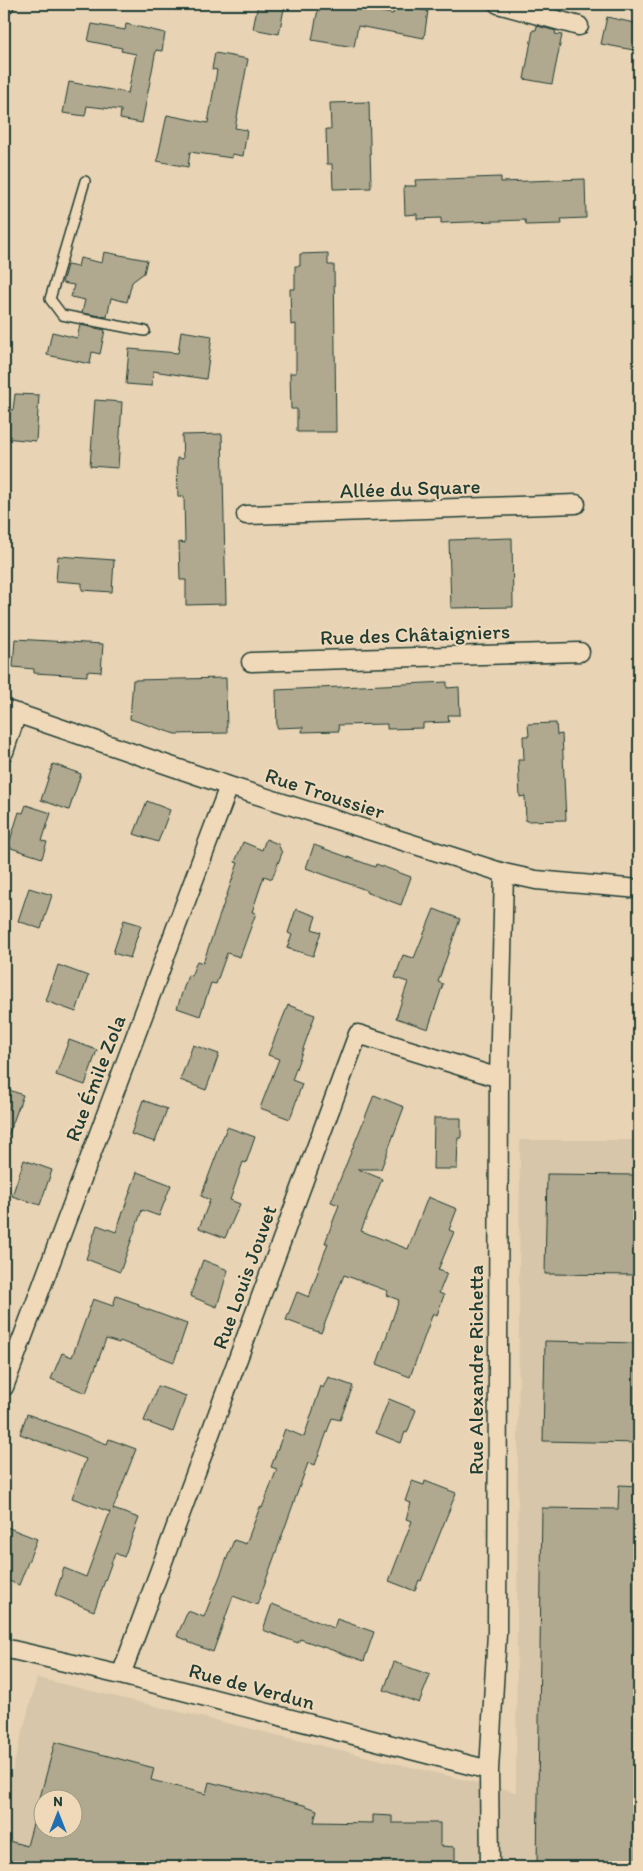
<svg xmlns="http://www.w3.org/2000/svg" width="643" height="1871" viewBox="0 0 643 1871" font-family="Itim,sans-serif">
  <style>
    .built { fill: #d7c6a9; fill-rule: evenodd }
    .building { fill: #b0a990; stroke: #1f3d34; fill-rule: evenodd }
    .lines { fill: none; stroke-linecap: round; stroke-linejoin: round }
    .service-casing { stroke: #1f3d34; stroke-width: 12 }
    .minor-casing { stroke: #1f3d34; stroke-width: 21 }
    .service { stroke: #f0d9b9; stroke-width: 9 }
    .minor { stroke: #f0d9b9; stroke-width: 18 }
    .labels { text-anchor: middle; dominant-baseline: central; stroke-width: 4; stroke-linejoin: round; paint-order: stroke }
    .street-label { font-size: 21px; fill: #1f3d34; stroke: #f0d9b9 }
  </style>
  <rect width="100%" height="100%" fill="#e8d3b4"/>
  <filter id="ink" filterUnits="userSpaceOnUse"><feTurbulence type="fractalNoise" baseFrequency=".02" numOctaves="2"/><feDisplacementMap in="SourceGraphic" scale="10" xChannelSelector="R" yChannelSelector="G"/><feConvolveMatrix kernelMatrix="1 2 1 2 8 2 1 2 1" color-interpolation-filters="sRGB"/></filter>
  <g filter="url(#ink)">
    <path class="built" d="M520 1140H639V1867H4V1801L37 1678 516 1792ZM42 1798H72V1828H42Z"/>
    <path class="building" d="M258 4H285L279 34 253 29Z
      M319 4H335L393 14 395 5 428 11 424 38 358 26 354 47 312 40Z
      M607 17 639 24V51L601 44Z
      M92 24 125 30 126 24 165 33 162 51 156 50 142 123 120 119 121 110 87 106 85 116 63 113 69 82 128 93 136 54 121 51 122 48 88 41Z
      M537 26 556 31 555 34 562 35 552 84 524 79 533 30H536Z
      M215 53 248 59 235 128 247 130 243 156 232 154V158L190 152 188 167 157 161 167 115 208 123 217 70 212 69Z
      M369 102 371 188 333 189 332 164H327L326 129H331L330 103Z
      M501 177V182L585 179 586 218 561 219 562 224 526 225 525 220 441 223V218L417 219V214L405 215 404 186H416L415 180Z
      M104 252 147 260 144 273 132 282 127 302 111 298 107 317 82 313 85 300 71 297 74 285 62 283 67 265 78 267 80 258 102 263Z
      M328 253V265H334L336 432H297V409H291L290 373H296V324L291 325 290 289H295V266H300V254Z
      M80 325 105 330 100 354 92 352 90 364 47 355 52 332 77 338Z
      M181 331 212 336 206 379 153 371 152 386 126 384 129 349 178 353Z
      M15 394 39 395 36 441 4 438V409L13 410Z
      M95 400 122 402 118 468 90 466Z
      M222 434 226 604 186 605V580H180L179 542 185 543 184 496 178 497 177 458 183 459 182 435Z
      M512 538 513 607 451 608 449 540Z
      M58 556 114 560 112 592 82 590V583L56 581Z
      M15 639 103 644 101 672 87 671V676L34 673V669L13 667Z
      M226 678 227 733 175 734 130 719 133 680Z
      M447 682V688L459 687 460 715H448L449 722 423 723V728L387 729V724L338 725 339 731 302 732 303 727 277 728 276 690Z
      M556 723 557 735 562 734 566 820 526 821 525 796 520 797 518 760H524L523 736H529L528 724Z
      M53 764 81 774 69 810 41 800Z
      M147 801 170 810 158 842 134 834Z
      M26 805 51 813 42 841 47 842 42 858 8 847 19 812 23 813Z
      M266 839 278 844 282 853 272 879 264 876 252 912 256 913 240 957 227 953 216 984 211 983 200 1016 177 1008 188 975 191 976 197 961 203 963 238 863 235 862 243 842 262 850Z
      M314 845 375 867 376 864 411 877 401 905 366 892V890L306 868Z
      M29 888 52 895 41 929 18 921Z
      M296 909 316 916 312 929 321 932 313 956 287 948 292 935 288 933Z
      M434 909 460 919 438 982 443 984 428 1029 396 1018 408 982 395 978 403 955 414 958Z
      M124 920 141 925 130 958 113 953Z
      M58 965 88 976 76 1012 46 1001Z
      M288 1005 315 1015 292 1080 302 1084 290 1119 260 1108 279 1059 268 1055Z
      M69 1040 97 1050 85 1085 56 1075Z
      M193 1045 219 1054 206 1090 180 1080Z
      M4 1088 23 1095 6 1142 4 1141Z
      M374 1095 404 1107 381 1169H358L382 1179 361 1231 408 1249 428 1197 457 1209 449 1230 454 1232 438 1270 447 1273 439 1293 444 1295 437 1315 433 1313 410 1377 377 1364 399 1300 386 1295 388 1291 344 1275 321 1333 286 1320 297 1292 309 1297 328 1243H325L339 1205 331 1202Z
      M143 1100 167 1109 155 1142 131 1134Z
      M434 1118H461V1138H458L457 1169H433Z
      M227 1127 255 1137 246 1163 243 1162 230 1200 240 1204 225 1238 199 1228 210 1200 201 1196Z
      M24 1160 52 1170 40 1205 12 1196Z
      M137 1172 171 1185 159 1216 142 1210 120 1272 86 1259 97 1225 116 1232Z
      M547 1174 639 1175V1275L545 1274Z
      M203 1260 228 1270 217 1307 190 1296Z
      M116 1296 139 1304 138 1306 187 1324 174 1362 120 1341 119 1343 106 1339 86 1393 51 1379 62 1353 72 1357 93 1299 113 1306Z
      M545 1341 639 1343V1443L543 1441Z
      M328 1377 353 1386 340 1420 332 1418 315 1465 308 1463 257 1605 233 1596 213 1652 188 1642 189 1641 177 1636 188 1611 204 1617 234 1540 246 1544 260 1507 262 1508 277 1469 271 1467 285 1429 304 1437 321 1386 323 1388Z
      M158 1386 186 1396 173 1432 144 1421Z
      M389 1399 416 1410 407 1433 405 1432 401 1443 376 1433Z
      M27 1414 107 1444 109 1439 136 1449 113 1509 139 1518 124 1557 115 1553 94 1611 55 1595 64 1568 86 1577 110 1512 72 1498 86 1459 20 1434Z
      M412 1481 424 1485 425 1481 456 1493 421 1581 419 1580 415 1591 389 1581 412 1521 406 1519 411 1503 405 1501Z
      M619 1485 639 1486V1867H537L542 1508 618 1509Z
      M4 1526 37 1539 19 1585 4 1579Z
      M272 1604 334 1628 337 1619 374 1632 364 1661 300 1639 298 1643 263 1630Z
      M394 1662 430 1675 419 1703 384 1690Z
      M55 1742 154 1768 151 1780 206 1794 209 1782 304 1805 317 1810 314 1822 373 1823V1815L392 1816V1823H440V1846L455 1847V1867H4V1860L9 1841 27 1846ZM42 1798H72V1828H42Z"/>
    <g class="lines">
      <defs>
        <path id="service" d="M85 181 50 299 62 315 145 331"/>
        <path id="minor" d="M498 4 579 26
          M4 5 5 4
          M246 515 576 504
          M251 662 580 652
          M4 709 229 786 504 873 536 880 639 889
          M4 752 17 713
          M4 1387 229 786
          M4 1648 121 1675 489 1770
          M121 1675 358 1034 499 1078
          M490 1867 489 1770 497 1633 499 1078 504 873"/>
      </defs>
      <use href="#service" class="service-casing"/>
      <use href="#minor" class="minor-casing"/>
      <use href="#service" class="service"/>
      <use href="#minor" class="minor"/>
    </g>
  </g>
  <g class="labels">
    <g class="street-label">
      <text transform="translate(410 488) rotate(-2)">Allée du Square</text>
      <text transform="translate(415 634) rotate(-2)">Rue des Châtaigniers</text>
      <text transform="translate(325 793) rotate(18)">Rue Troussier</text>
      <text transform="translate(95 1078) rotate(-69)">Rue Émile Zola</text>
      <text transform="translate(244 1277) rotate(-70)">Rue Louis Jouvet</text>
      <text transform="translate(475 1370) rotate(-90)">Rue Alexandre Richetta</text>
      <text transform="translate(252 1686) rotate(15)">Rue de Verdun</text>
    </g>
  </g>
  <rect width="643" height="1871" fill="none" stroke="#f0d9b9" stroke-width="20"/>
  <rect x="10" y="10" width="623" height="1851" fill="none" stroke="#1f3d34" stroke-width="2" filter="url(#ink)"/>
  <g transform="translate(58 1814)"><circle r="24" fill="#f0d9b9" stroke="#9c9b84"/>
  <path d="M0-4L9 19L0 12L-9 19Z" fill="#1f6fb2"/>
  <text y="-8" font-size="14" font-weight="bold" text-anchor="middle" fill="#1f3d34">N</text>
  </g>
</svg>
